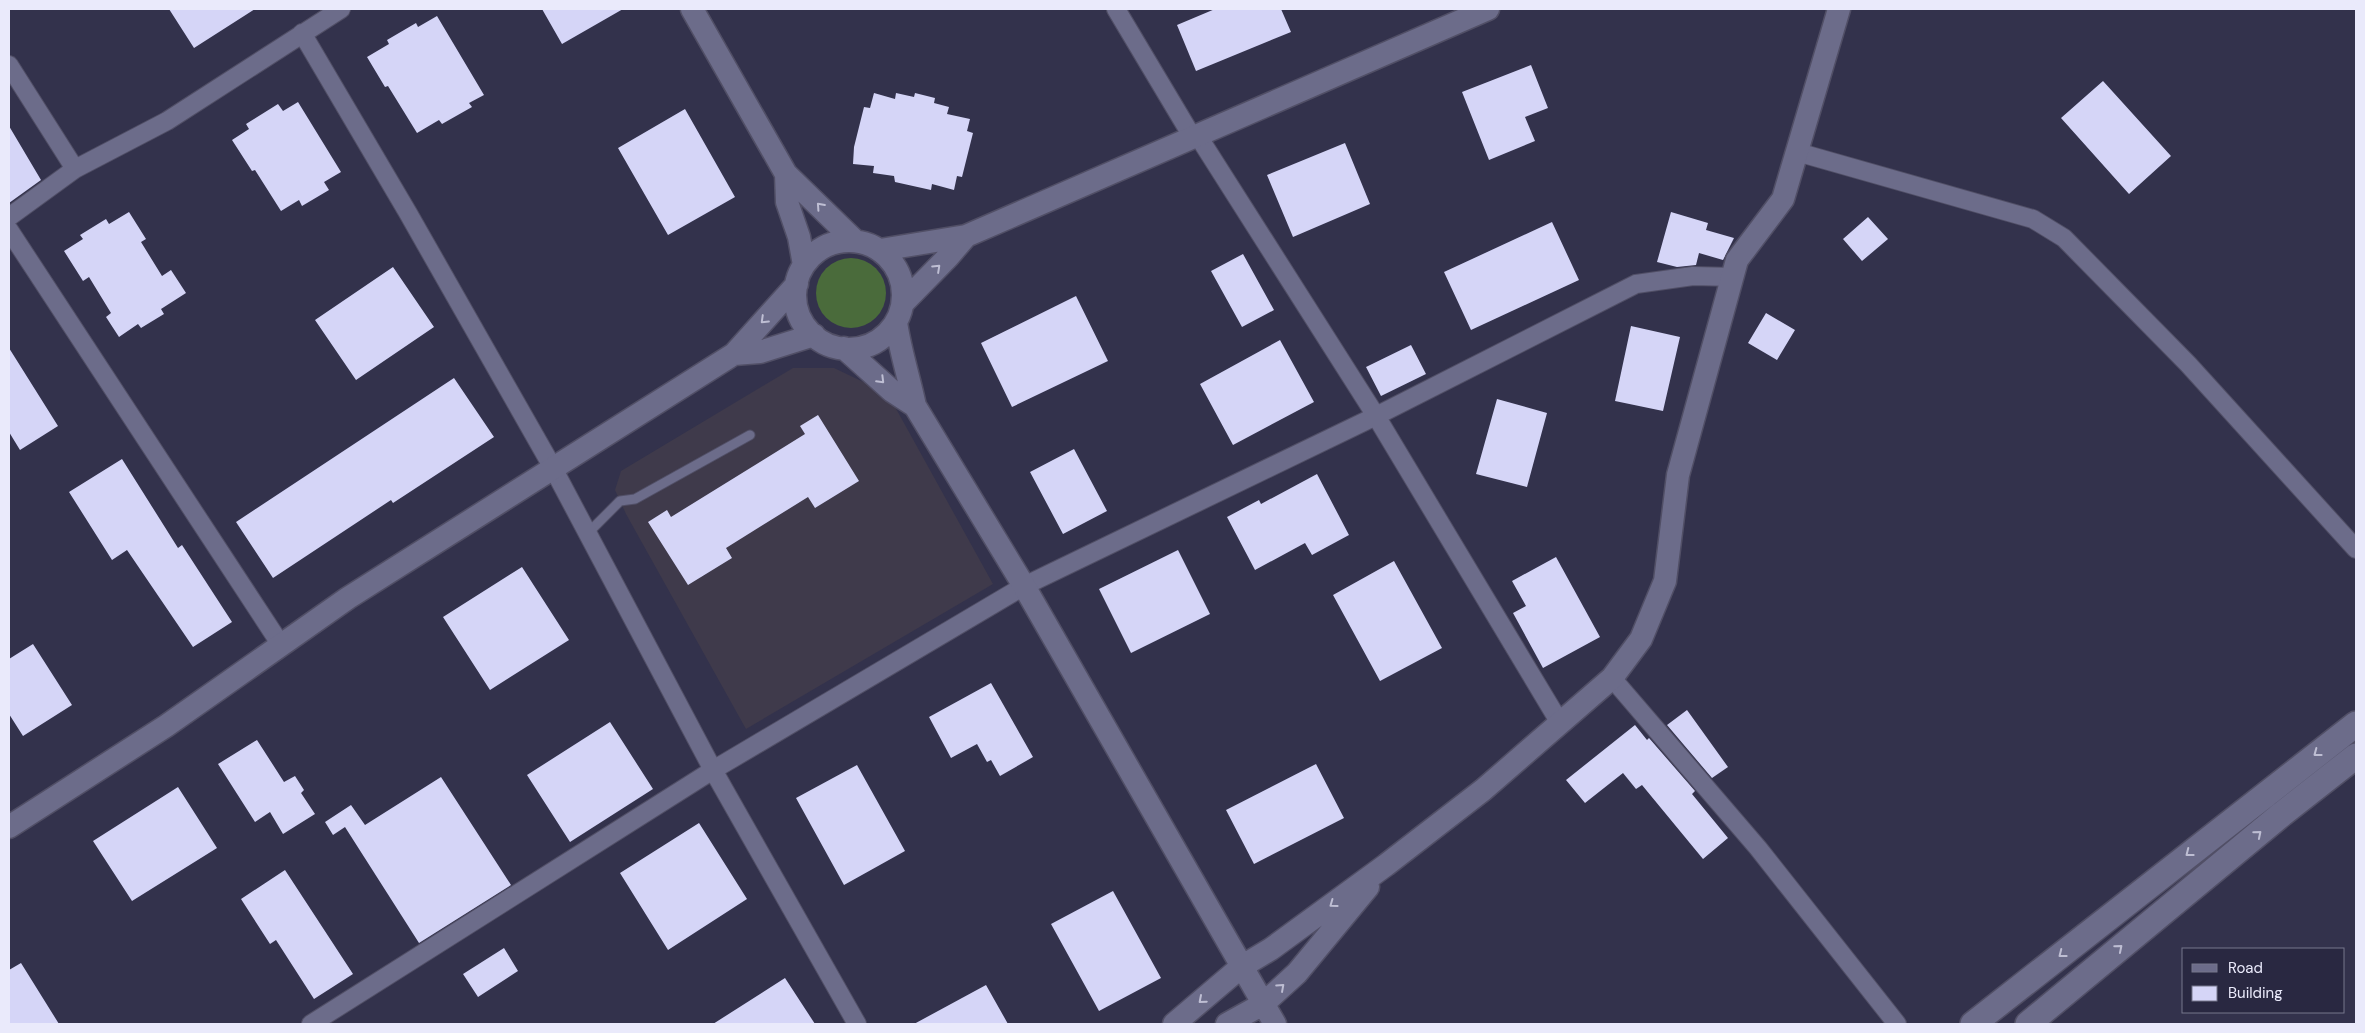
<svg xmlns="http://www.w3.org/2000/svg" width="2365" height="1033" viewBox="0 0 2365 1033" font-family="'DM Sans',sans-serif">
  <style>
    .education { fill: #3f3a4b }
    .green { fill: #4a6b3b }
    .building { fill: #d5d5f7 }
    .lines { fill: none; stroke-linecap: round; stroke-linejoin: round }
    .service-casing { stroke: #514f66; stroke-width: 11 }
    .minor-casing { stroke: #514f66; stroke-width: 20 }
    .tertiary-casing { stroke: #514f66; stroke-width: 25 }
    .secondary-casing { stroke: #514f66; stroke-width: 28 }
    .service { stroke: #6c6c8a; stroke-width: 9 }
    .minor { stroke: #6c6c8a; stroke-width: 18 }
    .tertiary { stroke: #6c6c8a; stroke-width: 22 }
    .secondary { stroke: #6c6c8a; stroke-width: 25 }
    .oneway { stroke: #bebed3 }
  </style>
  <rect width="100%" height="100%" fill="#33324c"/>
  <path class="education" d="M793 368H834L874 387 894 405 993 584 746 729 626 514 615 490 621 471Z"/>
  <path class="green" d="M816 293a35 35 0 1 1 70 0a35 35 0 1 1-70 0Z"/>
  <path class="building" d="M169 9H255L194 48Z
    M542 9H623L562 44Z
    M1215 9H1281L1291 32 1196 71 1177 25Z
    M437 16 484 95 469 103 472 107 442 124 439 120 417 133 388 86 385 87 367 57 389 44 387 40 416 23 418 27Z
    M1531 65 1548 108 1525 117 1535 141 1489 160 1462 92Z
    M2103 81 2171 156 2129 194 2061 118Z
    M874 93 895 99 896 93 914 97 915 93 935 98 934 103 949 107 947 114 970 119 967 131 973 133 962 177 957 176 954 190 932 184 931 190 895 182 894 176 873 173 874 166 853 164 854 147 864 107 870 108Z
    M298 102 341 172 324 182 329 190 302 206 299 200 281 211 255 170 252 171 232 140 249 129 246 124 278 104 283 111Z
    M685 109 735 197 668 235 618 148Z
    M9 126 41 180 9 203Z
    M1345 143 1370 204 1293 237 1267 175Z
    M129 212 146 239 141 242 162 276 171 270 186 293 161 309 164 314 141 328 138 324 119 337 106 317 111 313 89 277 83 281 64 251 83 239 80 235 106 219 109 224Z
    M1671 212 1708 223 1706 230 1734 238 1723 260 1699 253 1696 265 1677 267 1657 262Z
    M1868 217 1888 239 1862 261 1843 239Z
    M1552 222 1579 280 1471 330 1444 272Z
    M1243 254 1274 310 1242 327 1211 271Z
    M393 267 434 327 356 380 315 320Z
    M1076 296 1108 361 1012 407 981 343Z
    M1766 313 1795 330 1777 360 1748 343Z
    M1631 326 1680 337 1663 411 1615 401Z
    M1280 340 1314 402 1233 445 1200 384Z
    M1411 345 1426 374 1381 396 1366 367Z
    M9 348 58 426 20 450 9 432Z
    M454 378 494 437 393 503 391 500 273 578 236 522Z
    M1497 399 1547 413 1527 487 1476 474Z
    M818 415 859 481 815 508 808 497 726 548 732 558 688 585 648 522 667 510 671 517 805 434 800 426Z
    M1074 449 1107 511 1063 534 1030 472Z
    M122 459 178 548 182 545 232 622 193 647 127 550 112 560 69 492Z
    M1317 474 1349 535 1312 555 1305 543 1255 570 1227 517 1259 500 1261 504Z
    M1178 550 1210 614 1131 653 1099 589Z
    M1556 557 1600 637 1543 668 1513 613 1526 606 1512 581Z
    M1394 561 1442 648 1380 681 1333 595Z
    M522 567 569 640 490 690 443 617Z
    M33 644 72 705 23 736 9 714V659Z
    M991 683 1033 757 1000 776 991 760 987 762 977 744 951 758 929 717Z
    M1687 710 1728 767 1712 778 1667 725Z
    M610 722 653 789 570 842 527 775Z
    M1635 725 1647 740 1649 738 1695 791 1692 794 1728 838 1703 859 1642 785 1636 789 1623 773 1585 803 1566 780Z
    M257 740 284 782 295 776 304 790 301 793 315 814 283 834 270 812 255 822 218 764Z
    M1316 764 1344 818 1254 864 1226 810Z
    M857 765 905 851 844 885 796 798Z
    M441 777 511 885 419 943 345 827 333 835 325 822 351 805 365 825Z
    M178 787 217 848 132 901 93 841Z
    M699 823 747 899 668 950 620 873Z
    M285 870 353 974 314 999 276 940 270 944 241 899Z
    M1113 891 1161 978 1099 1011 1051 924Z
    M504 948 518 971 478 997 463 974Z
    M21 963 59 1024H9V970Z
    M785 978 815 1024H713Z
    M986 985 1008 1024H914Z"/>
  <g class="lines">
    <defs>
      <path id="service" d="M589 532 620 501 635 499 750 435"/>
      <path id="minor" d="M1116 9 1193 138
        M302 33 408 213 553 468 713 770 857 1024
        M9 65 75 169
        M1198 136 1376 416 1560 723
        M1797 152 2033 219 2064 238 2188 364 2356 549
        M9 217 75 169 167 121 341 9
        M9 230 281 645
        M1612 678 1758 848 1897 1024
        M311 1024 713 770 1024 586 1376 416 1636 284 1693 276 1733 277"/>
      <path id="tertiary" d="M692 9 786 174
        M966 236 1488 9
        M795 295a54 54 0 1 1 108 0a54 54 0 1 1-108 0Z
        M880 250 966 236 948 257 903 303
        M804 265 799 237 787 202 786 174 854 240
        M797 284 734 354 760 352 814 335
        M844 348 892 391 915 406C909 377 900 351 896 322
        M915 406 1024 586 1275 1024
        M9 827 166 726 348 598 734 354
        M1174 1024 1241 967 1271 949 1386 865 1483 790 1612 678 1641 639 1665 581 1678 475 1737 260 1783 199 1839 9
        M1227 1024 1263 1004 1297 973 1368 887"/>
      <path id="secondary" d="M1973 1024 2356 724
        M2028 1024 2282 814 2356 756"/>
    </defs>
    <use href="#service" class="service-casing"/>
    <use href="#minor" class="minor-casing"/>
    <use href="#tertiary" class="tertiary-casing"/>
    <use href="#secondary" class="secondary-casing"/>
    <use href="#service" class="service"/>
    <use href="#minor" class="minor"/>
    <use href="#tertiary" class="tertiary"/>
    <use href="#secondary" class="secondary"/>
  </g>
  <defs><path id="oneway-chevron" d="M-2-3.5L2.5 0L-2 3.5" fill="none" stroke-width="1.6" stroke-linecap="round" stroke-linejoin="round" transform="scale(1.25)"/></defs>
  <g class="oneway">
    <use href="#oneway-chevron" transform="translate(820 206) rotate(-132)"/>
    <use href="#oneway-chevron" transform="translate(937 268) rotate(-43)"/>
    <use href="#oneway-chevron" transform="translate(764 320) rotate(136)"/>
    <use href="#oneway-chevron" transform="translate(881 380) rotate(45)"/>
    <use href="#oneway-chevron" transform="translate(2317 753) rotate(143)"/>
    <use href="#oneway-chevron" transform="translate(2258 834) rotate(-40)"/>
    <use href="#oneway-chevron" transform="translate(2189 853) rotate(142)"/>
    <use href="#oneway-chevron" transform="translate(1333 904) rotate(144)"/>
    <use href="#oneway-chevron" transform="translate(2119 948) rotate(-40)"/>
    <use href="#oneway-chevron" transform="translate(2062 954) rotate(142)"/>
    <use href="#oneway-chevron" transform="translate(1281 987) rotate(-42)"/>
    <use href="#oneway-chevron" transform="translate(1202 1000) rotate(139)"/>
  </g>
  <rect width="2365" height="1033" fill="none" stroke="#eaeafb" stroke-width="20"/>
  <rect x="2182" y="948" width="162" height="65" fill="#292841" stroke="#76768b"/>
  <rect x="2192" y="964" width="25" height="8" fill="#6c6c8a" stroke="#76768b"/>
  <text x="2228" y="973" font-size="15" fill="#eaeafb">Road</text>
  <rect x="2192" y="986" width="25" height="15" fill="#d5d5f7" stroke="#76768b"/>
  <text x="2228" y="998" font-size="15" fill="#eaeafb">Building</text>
</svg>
